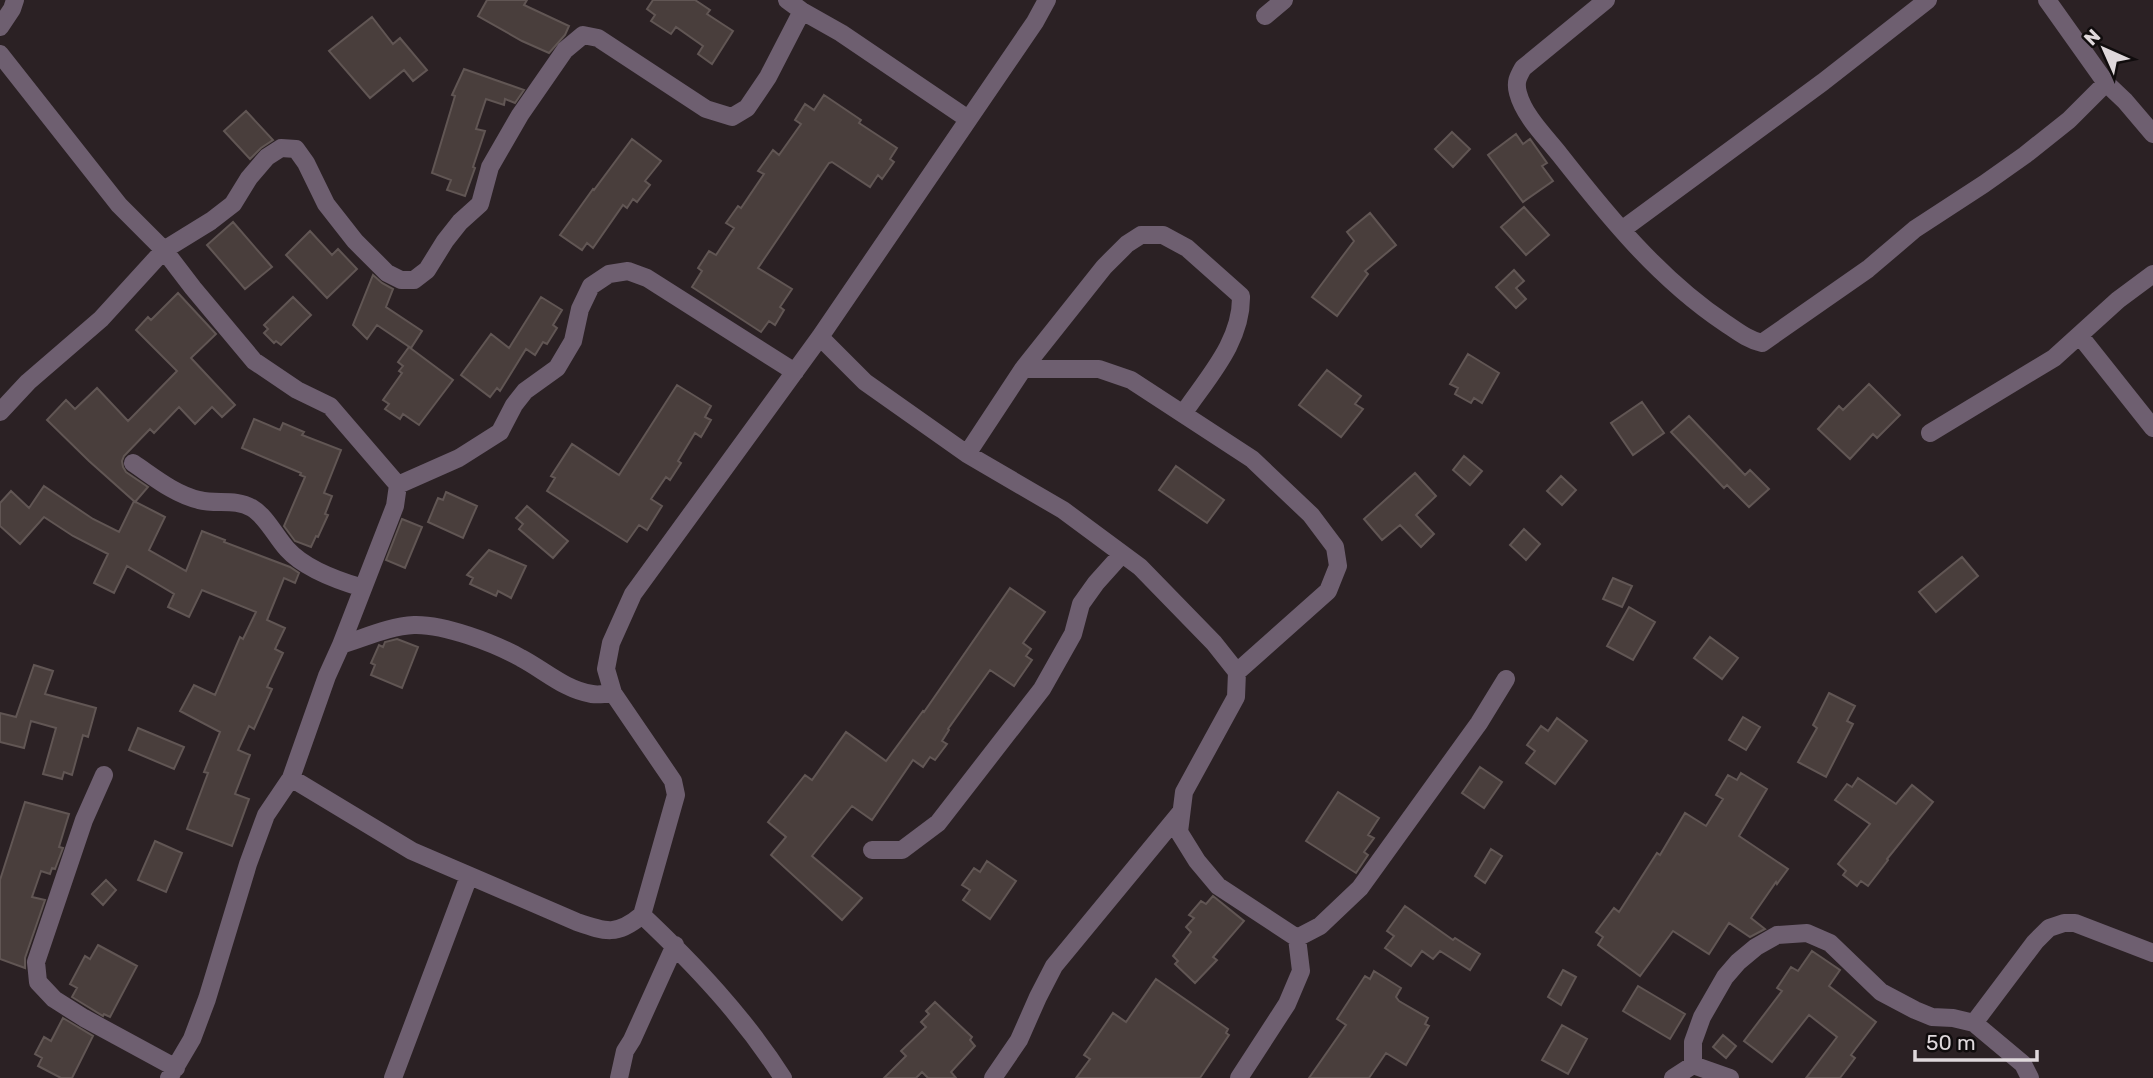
<svg xmlns="http://www.w3.org/2000/svg" width="2153" height="1078" viewBox="0 0 2153 1078" font-family="Rubik,sans-serif">
  <style>
    .building { fill: #493e3c; stroke: #615654; stroke-width: 2 }
    .lines { fill: none; stroke-linecap: round; stroke-linejoin: round }
    .street { stroke: #6e5f70; stroke-width: 18 }
  </style>
  <rect width="100%" height="100%" fill="#2b2124"/>
  <path class="building" d="M487 0H527L524 5 569 26 565 35 549 53 522 41 478 16Z
    M653 0H695L710 10 707 14 733 31 712 64 698 54 703 46 676 27 671 34 651 21 655 15 647 9Z
    M372 17 393 44 400 38 427 70 413 81 404 70 370 98 329 51Z
    M464 69 524 90 515 103 505 99 504 105 486 99 476 129 485 131 473 167 475 168 465 196 447 190 451 180 432 173 455 96 452 95Z
    M824 95 861 120 859 123 897 148 890 159 894 162 882 179 878 175 870 187 832 162 829 163 758 268 792 289 780 307 784 310 775 325 769 321 761 332 692 287 702 271 698 268 709 251 716 255 734 228 726 223 738 206 741 208 764 174 758 171 773 150 779 155 801 124 795 120 805 104 814 110Z
    M246 111 273 140 261 148 250 159 224 131Z
    M1452 132 1470 149 1453 167 1435 149Z
    M1516 134 1523 144 1530 139 1547 163 1542 166 1553 181 1523 202 1488 155Z
    M632 139 661 161 645 181 650 185 637 202 633 199 627 208 623 205 593 248 587 243 582 250 560 235 593 189 594 190Z
    M1524 207 1549 235 1526 255 1501 227Z
    M1370 213 1396 245 1365 271 1368 274 1337 316 1312 297 1354 241 1347 232Z
    M233 222 272 267 245 289 207 245Z
    M310 231 332 255 338 249 357 269 327 298 286 255Z
    M1514 270 1524 281 1516 288 1526 299 1516 308 1496 287Z
    M373 275 382 283 393 289 386 307 422 331 411 348 377 325 367 339 353 325Z
    M178 293 216 334 191 358 235 405 222 417 212 407 195 424 179 407 154 433 150 429 124 456 122 461 123 467 126 472 148 487 135 502 89 461 47 420 66 400 75 409 97 388 128 421 132 417 177 371 136 330 148 317 151 320Z
    M293 297 311 315 281 345 276 341 274 343 264 333 268 329 264 325Z
    M541 297 562 310 553 325 557 328 547 344 543 342 535 355 526 349 500 391 497 388 490 397 461 375 491 334 509 348Z
    M409 347 453 380 419 425 403 414 400 419 385 409 389 404 383 400 402 373 399 371 403 366 398 362Z
    M1468 354 1499 373 1482 403 1474 398 1471 403 1455 394 1458 388 1450 384Z
    M1327 370 1361 396 1355 404 1363 409 1341 437 1299 405Z
    M1869 384 1900 415 1877 438 1873 434 1850 459 1818 429 1839 406 1843 410Z
    M677 385 711 406 705 417 711 420 701 437 695 433 678 461 681 463 670 480 666 477 651 499 662 506 647 530 639 525 627 542 547 491 555 478 551 476 572 444 619 475Z
    M1642 402 1664 433 1633 455 1611 423Z
    M1689 416 1745 475 1750 470 1769 489 1749 507 1727 485 1724 488 1671 432Z
    M254 419 280 430 283 423 304 432 302 435 341 450 324 493 332 496 325 514 328 515 318 537 316 536 311 547 295 541 284 526 305 477 300 475 301 473 242 448Z
    M1464 456 1482 471 1470 485 1453 470Z
    M1176 466 1224 500 1207 523 1159 490Z
    M1415 473 1436 496 1416 515 1434 534 1421 547 1400 525 1382 540 1364 519Z
    M1561 476 1576 490 1562 505 1547 491Z
    M44 486 93 519 119 532 134 501 165 517 149 550 186 571 202 531 225 540 224 542 290 567 299 573 295 583 284 578 267 620 285 628 275 649 283 653 267 687 272 689 254 729 249 726 238 750 250 755 235 794 249 799 232 846 187 829 208 773 204 772 220 732 180 711 194 685 215 695 240 637 243 639 256 612 202 590 189 617 168 607 174 594 127 566 114 593 94 583 108 554 73 536 44 517 20 544 0 526V503L11 491 29 508Z
    M446 492 477 506 463 538 428 522 438 498 443 500Z
    M527 506 568 541 553 558 519 529 523 524 516 518Z
    M402 519 422 527 405 568 386 560Z
    M1524 529 1540 544 1526 560 1510 545Z
    M489 550 526 566 511 598 498 591 496 596 470 584 473 578 467 575Z
    M1962 557 1978 576 1936 612 1919 592Z
    M1613 578 1632 586 1622 607 1603 599Z
    M1010 588 1045 612 1023 643 1031 649 1026 656 1032 660 1014 686 990 670 948 729 949 730 942 741 947 744 935 760 930 757 923 767 913 760 872 820 852 806 812 856 862 898 842 920 771 855 786 837 768 822 805 775 812 780 846 732 886 761 923 711 924 712Z
    M1629 607 1655 622 1633 660 1607 646Z
    M1710 637 1738 658 1722 679 1694 658Z
    M397 639 418 647 402 688 371 675 375 665 371 663 379 645 383 647 385 642Z
    M34 665 53 671 45 694 96 708 88 737 83 735 72 775 64 772 62 779 43 774 56 728 31 721 24 748 0 742V713L16 717Z
    M1829 693 1855 706 1847 721 1853 724 1826 777 1798 762 1817 728 1813 725Z
    M1743 717 1760 727 1746 750 1729 740Z
    M1557 718 1587 741 1555 784 1526 763 1535 751 1527 745 1541 726 1548 731Z
    M138 728 184 747 174 769 129 750Z
    M1480 767 1502 782 1484 808 1462 793Z
    M1741 773 1767 789 1739 836 1788 869 1777 884 1776 882 1751 918 1765 929 1750 937 1729 923 1709 954 1673 931 1640 976 1598 945 1603 937 1596 932 1614 908 1619 912 1657 853 1660 855 1685 813 1706 826 1723 799 1716 795 1728 775 1737 780Z
    M1858 778 1896 804 1912 785 1933 802 1887 859 1888 860 1868 886 1861 881 1857 886 1843 875 1846 871 1838 864 1870 824 1835 800 1847 784 1852 787Z
    M1338 792 1379 818 1368 835 1374 838 1364 852 1368 855 1356 873 1306 841Z
    M25 802 69 814 59 847 63 848 55 869 52 868 50 874 41 871 32 897 45 900 25 958V968L0 959V880Z
    M155 841 182 853 166 892 138 880Z
    M1491 849 1502 856 1485 883 1475 876Z
    M987 861 1016 881 990 919 963 900 970 890 962 885 974 868 980 872Z
    M106 880 116 890 103 905 92 894Z
    M1213 896 1244 921 1213 957 1217 960 1195 983 1175 964 1178 961 1173 956 1191 932 1186 927 1194 918 1189 915 1201 901 1206 904Z
    M1405 906 1453 940 1455 938 1480 954 1470 970 1440 951 1433 959 1422 951 1411 966 1385 948 1394 936 1387 931Z
    M98 945 137 966 110 1017 104 1014 103 1016 72 997 77 988 70 984 85 956 90 959Z
    M1812 951 1840 970 1829 986 1876 1022 1851 1055 1855 1058 1840 1078H1806L1837 1037 1809 1015 1772 1062 1744 1041 1782 991 1777 988 1791 967 1798 971Z
    M1563 970 1576 977 1561 1005 1548 997Z
    M1374 971 1401 988 1396 997 1399 1001 1428 1018 1425 1024 1429 1026 1406 1065 1386 1053 1369 1078H1309L1346 1025 1337 1019 1365 976 1370 979Z
    M1156 979 1228 1029 1226 1033 1229 1035 1200 1078H1076L1090 1059 1084 1055 1113 1013 1126 1022Z
    M1638 986 1685 1014 1670 1039 1623 1011Z
    M935 1002 972 1037 970 1040 975 1046 951 1072 956 1078H928L922 1072 916 1078H884L906 1056 901 1051 926 1027 921 1022 929 1014 926 1011Z
    M63 1018 93 1036 72 1078H61L38 1066 42 1058 35 1054 44 1037 51 1041Z
    M1562 1025 1587 1039 1568 1074 1542 1060Z
    M1723 1035 1736 1046 1726 1058 1713 1047Z"/>
  <g class="lines">
    <path class="street" d="M787 0 802 11 841 33 968 119
      M1606 0 1523 68C1518 77 1515 82 1518 93 1524 116 1545 136 1560 155 1608 216 1659 279 1725 323 1737 331 1748 340 1762 343L1868 269 1915 229 1984 184 2025 155 2069 120 2106 83
      M2047 0 2106 83 2125 101 2153 134
      M1265 16 1284 0
      M0 27 12 9 15 0
      M0 54 119 205 164 250 193 288 254 361 297 390 330 406 398 485 395 506 341 645
      M1623 229 1823 82 1928 0
      M2080 336 2153 428
      M820 337 865 382 967 454 1063 510 1140 567 1214 643 1237 672 1236 697 1184 792 1179 832 1197 861 1218 886 1297 938 1320 926 1360 888 1479 723 1506 679
      M1023 369H1099L1131 380 1252 459 1311 515 1335 547 1338 566 1328 591 1237 672
      M0 412 28 382 101 319 164 250 211 221 233 204 249 178 267 157 281 148 296 149 306 163 326 204 355 241 387 273 401 280H414L427 270 445 241 460 222 480 204 490 167 520 115 565 50 583 35 598 38 706 109 732 117 747 108 768 77 802 11
      M1930 433 2054 358 2118 300 2153 274
      M967 454 1023 369 1104 267 1127 244 1141 235H1163L1187 248 1241 296C1242 342 1207 378 1183 414
      M133 463C154 477 174 494 199 500 216 505 235 498 252 508 266 516 276 537 287 549 304 568 339 581 363 588
      M398 485 459 458 500 432 514 405 525 391 557 368 573 341 580 309 591 286 609 274 628 271 647 278 795 372
      M613 693C606 694 598 695 592 694 565 690 544 670 521 658 494 643 444 624 414 625 390 626 364 638 341 645L327 676 291 778 412 851 577 922C606 932 617 936 642 915L676 795 673 781 613 693 606 669 611 643 633 594 820 337 1035 22 1047 0
      M104 775 84 820 36 962 38 982 54 999 84 1018 176 1068
      M872 850H902L938 823 1042 689 1073 634 1081 604 1096 583 1122 554
      M642 915C695 965 744 1017 783 1078
      M1974 1023 2035 942 2049 928 2064 923H2075L2153 953
      M1693 1065V1042L1702 1017 1725 977 1738 962 1756 947 1777 935 1807 933 1830 943 1881 992 1915 1010 1932 1017 1953 1018 1974 1023 2023 1064 2030 1078
      M169 1078 192 1039 207 999 248 864 266 815 291 778
      M393 1078 469 876
      M619 1078 625 1051 632 1040 675 945
      M993 1078 1019 1040 1038 997 1054 966 1181 812
      M1239 1078 1287 1004 1301 971 1297 938
      M1673 1078 1693 1065 1730 1078"/>
  </g>
  <g transform="translate(2104 49) rotate(315)" stroke="#100c0d" stroke-width="5" paint-order="stroke">
  <path d="M0-5L12 26L0 18L-12 26Z" fill="#dfd8db"/>
  <text y="-10" font-size="19" font-weight="bold" text-anchor="middle" fill="#dfd8db">N</text>
  </g>
  <path d="M1915 1050v10h122v-10" fill="none" stroke="#dfd8db" stroke-width="3.5"/>
  <text x="1926" y="1050" font-size="21" fill="#dfd8db" stroke="#100c0d" stroke-width="5" paint-order="stroke">50 m</text>
</svg>
